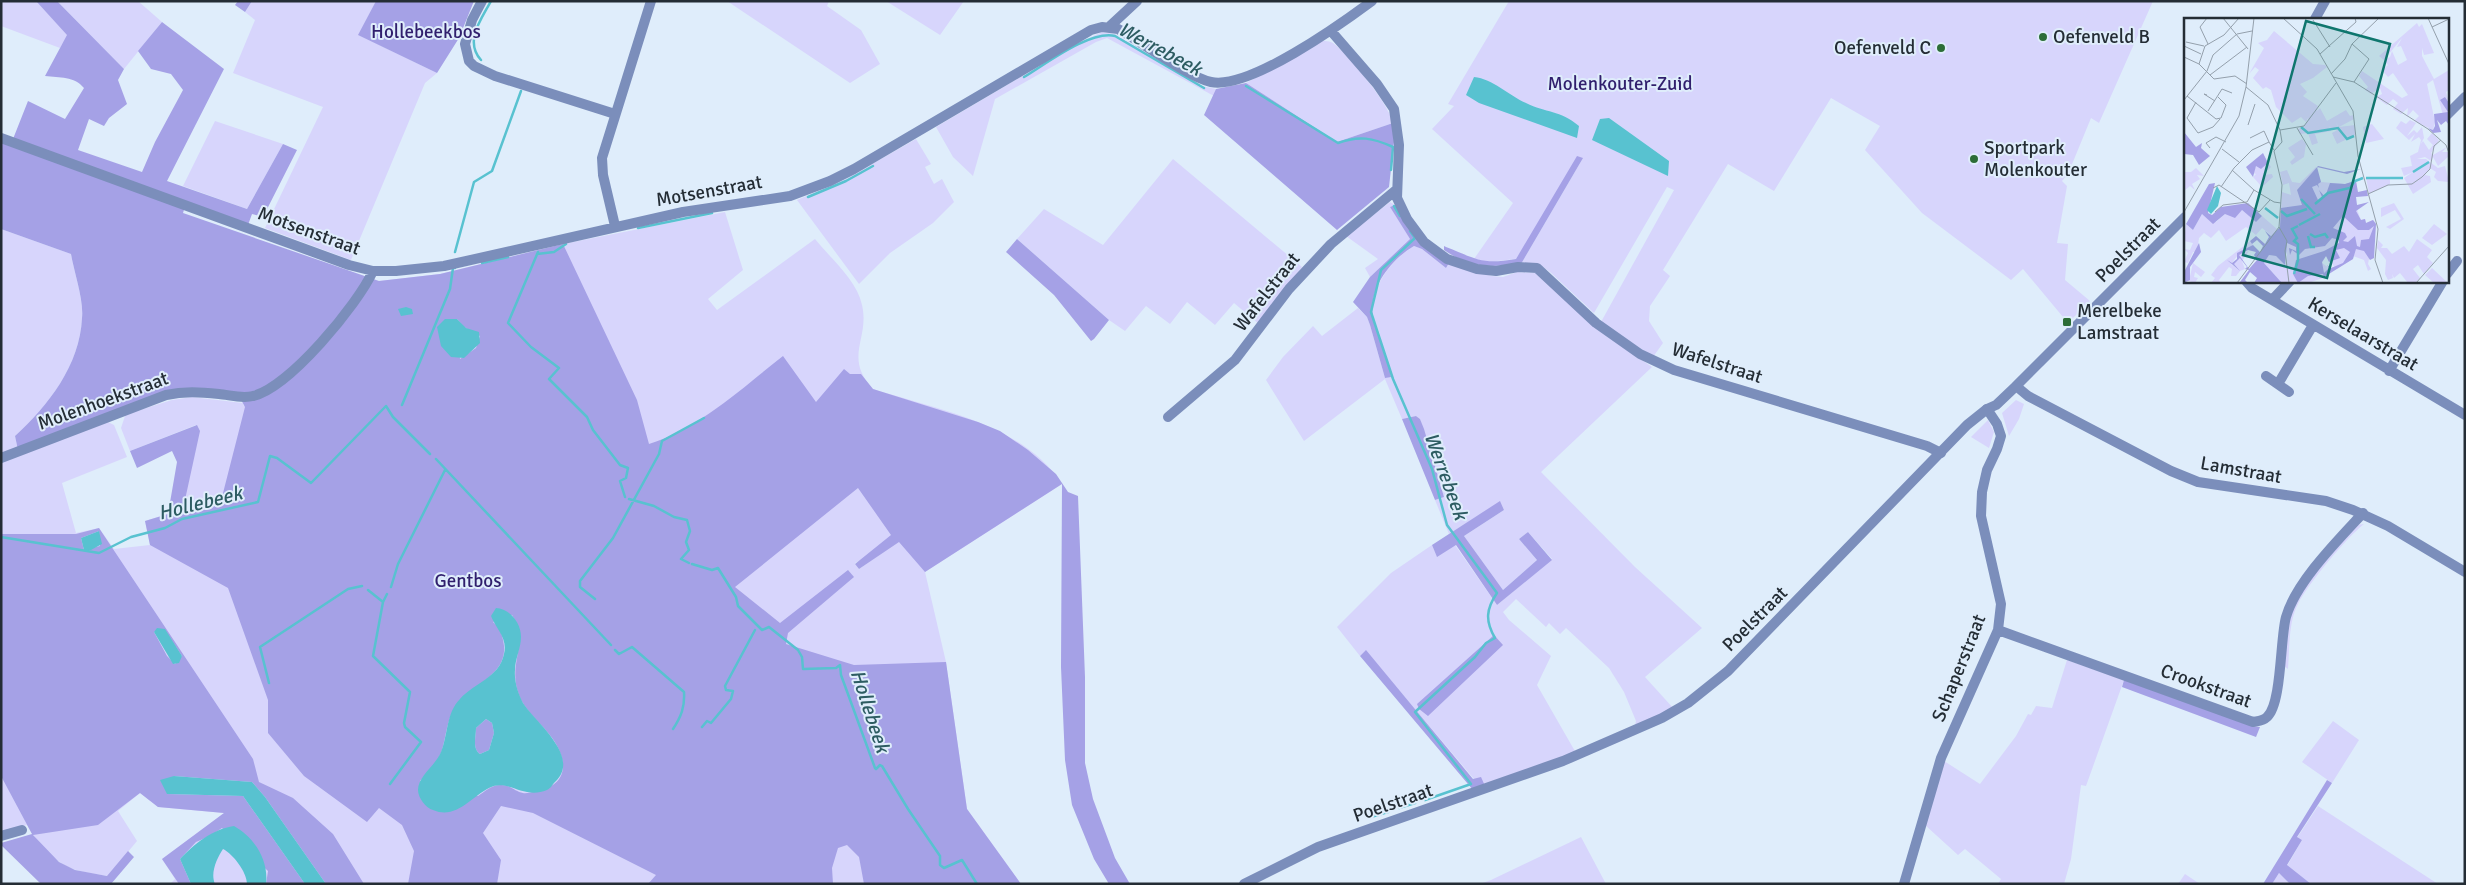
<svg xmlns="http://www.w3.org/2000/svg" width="2466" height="885" viewBox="0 0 2466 885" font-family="Signika,sans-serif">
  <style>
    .green { fill: #d7d5fc; fill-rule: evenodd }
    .forest { fill: #a5a1e6; fill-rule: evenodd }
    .water { fill: #58c2d0; fill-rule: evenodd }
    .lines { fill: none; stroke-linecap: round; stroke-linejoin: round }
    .stream { stroke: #58c2d0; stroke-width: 2.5 }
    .minor { stroke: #7b8ebb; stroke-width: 10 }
    .tertiary { stroke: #7b8ebb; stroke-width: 10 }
    .poi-dot { fill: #2c6d37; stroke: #dfedfb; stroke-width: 2 }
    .labels { text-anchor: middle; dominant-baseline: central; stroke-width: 4; stroke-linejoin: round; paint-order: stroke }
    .park-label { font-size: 19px; fill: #301f6d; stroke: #dfedfb }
    .poi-label { font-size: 19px; fill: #242d35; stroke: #dfedfb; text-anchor: start }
    .street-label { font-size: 19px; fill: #242d35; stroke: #dfedfb }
    .water-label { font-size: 20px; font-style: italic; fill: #2d5c62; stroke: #dfedfb }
    .inset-river { fill: none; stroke: #58c2d0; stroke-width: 2.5 }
    .inset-road { fill: none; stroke: #94a0ac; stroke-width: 1 }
    .view { fill: #0f766e; fill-opacity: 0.15; stroke: #0f766e; stroke-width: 2.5 }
    .inset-edge { fill: none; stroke: #242d35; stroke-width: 2.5 }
  </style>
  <rect width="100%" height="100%" fill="#dfedfb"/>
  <path class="green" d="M1 1H36L68 35 60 48 1 26Z
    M57 1H138L162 22 124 69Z
    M252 1H376L359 35 437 73 425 83 351 260 265 228 323 107 233 73 255 20 245 12Z
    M727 1H829L827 6 861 30 880 64 850 83Z
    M886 1H964L940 35Z
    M1509 1H2153L2099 123 2091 118 2068 174 2062 181 2067 186 2057 243 2068 244 2065 280 2090 301 2068 323 2023 269 2011 280 1922 213 1865 150 1880 126 1831 98 1774 191 1728 164 1663 270 1670 276 1650 306 1649 321 1663 343 1653 357 1601 322 1674 190 1667 187 1594 313 1550 272 1543 267 1521 264 1583 158 1516 259 1488 262 1474 259 1513 203 1432 129 1454 106 1448 104Z
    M1102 32 1115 34 1202 86 1216 89 1214 96 1107 38 1096 42 995 99 973 176 953 157 936 127 1080 42Z
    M1322 41C1326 41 1329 41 1333 43 1348 54 1390 105 1393 123L1337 142 1246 83Z
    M215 121 283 144 247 209 183 186Z
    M916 139 931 164 925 167 934 184 942 179 954 202 933 223 890 253 859 284 797 200 844 180Z
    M1173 159 1302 267 1260 325 1234 303 1215 325 1187 302 1170 324 1146 306 1125 331 1109 320 1017 239 1044 209 1103 245Z
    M1390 202 1395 205 1390 207 1410 239 1370 277 1365 268 1378 259 1346 236Z
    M725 212 743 270 708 299 717 310 815 239C830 258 857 280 862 305 870 339 843 357 873 389 936 409 1023 424 1062 484L925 572 946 662 967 809 1021 884H170L175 879 162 859 224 813 158 807 140 793 118 811 137 841 108 876C97 874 86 873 76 870 57 865 36 842 27 825L1 832V462L108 422 114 425 127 457 62 483 76 533 99 528 114 549 150 545 145 521 183 509 196 425 130 451 121 428 125 416 130 413 172 400 192 397 243 403 244 406 379 281 440 274 563 244ZM899 541 859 569 855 564V563Z
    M1 229 71 254C74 272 84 300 82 318 80 365 48 406 15 436L18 450 1 456Z
    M1414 246 1422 249 1446 268 1449 263 1492 276 1503 277 1517 272 1536 273 1591 324 1652 367 1541 472 1635 567 1702 628 1645 677 1674 709 1635 725 1636 721 1624 692 1609 668 1566 628 1560 634 1549 623 1546 627 1516 599 1503 612 1509 620 1551 656 1537 685 1576 753 1485 786 1474 779 1366 651 1360 656 1337 627 1391 573 1432 545 1437 556 1455 545 1497 605 1552 559 1528 532 1519 539 1537 560 1503 590 1464 536 1504 510 1500 502 1449 534 1435 500 1444 497 1420 419 1416 416 1402 419 1385 379 1304 441 1266 380 1283 357 1313 326 1322 336 1358 308 1367 317 1370 325 1385 378C1383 364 1383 349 1380 335 1378 327 1374 321 1373 313 1372 285 1391 260 1414 246ZM1494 635 1502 645 1428 715 1419 709Z
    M2016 400 2024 404 2019 419 2009 436 2002 413Z
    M1988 420 1994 432 1989 448 1971 437Z
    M2364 524C2347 537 2307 585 2298 604 2288 623 2290 648 2288 669L2284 666 2288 622 2300 591 2357 525Z
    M2067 660 2124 680 2086 786 2081 785 2071 859 2064 884H1998L2001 879 1965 849 1958 855 1925 825 1944 761 1980 784 2016 736 2028 714 2031 715 2036 706 2052 708Z
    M2333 721 2359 740 2332 783 2302 762Z
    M2318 806 2438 884H2311L2287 866 2302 840 2297 838Z
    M1581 837 1606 884H1480L1491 880Z
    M2279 873 2290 884H2272Z
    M2185 874 2200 884H2178Z"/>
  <path class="forest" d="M36 1H57L124 69 118 80 127 104 109 118 104 126 89 119 78 150 142 172 155 142 183 90 171 74 151 69 138 51 162 22 224 69 167 181 247 209 283 144 297 150 263 217 252 214 248 225 186 203 183 213 379 281 440 274 563 244 637 400 649 444C700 428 742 388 783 356L816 402 844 369 850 374H861L873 389 978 422 1000 431 1028 450 1056 474 1068 492 1078 496 1085 677V763L1093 799 1115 858 1130 884H1109L1094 859 1072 805 1065 760 1061 667 1062 484 925 572 899 542 859 569 855 564 891 535 858 488 735 587 780 623 848 570 854 577 788 633 786 644 854 665 946 662 967 809 1021 884H864L859 857 847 845 838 848 832 868 833 884H648L656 875 533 813 501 806 483 833 501 860 497 884H408L414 851 402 825 379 808 367 822 304 776 268 733V700L228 588 150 545 145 521 168 514 177 462 172 451 137 468 130 451 197 425 200 431 183 509 222 497 245 407 239 396 186 390 18 450 15 436C48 406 80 365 82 318 84 300 74 272 71 254L1 229V135L13 139 28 101 65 119 84 88C74 76 60 78 45 76L67 35ZM457 319 464 327 480 336 476 348 460 359ZM512 615C530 642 508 662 518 692 525 716 553 729 561 755 568 777 555 788 535 791 532 792 526 794 523 793 516 792 510 785 502 785 493 784 485 791 478 796L420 781C428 772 439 761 442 750 446 736 447 721 454 709 467 686 507 677 504 646 503 636 500 628 493 622Z
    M238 1H252L245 12 235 5Z
    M376 1H474L459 38 437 73 358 35Z
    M1246 83 1337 142 1393 123 1394 142 1389 187 1337 230 1204 115 1216 89Z
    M1577 156 1583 158 1521 264C1489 267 1472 269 1444 250V246L1446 247C1477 259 1481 265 1516 259Z
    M1395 205 1449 263 1446 268 1422 249 1414 246C1390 260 1366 291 1374 321 1380 341 1388 356 1391 377L1385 378 1370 325 1367 317 1353 302 1370 277 1410 239 1390 207Z
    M1017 239 1109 320 1094 339 1091 341 1054 295 1006 252Z
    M1416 416 1420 419 1424 429 1444 497 1435 500 1402 419Z
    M1500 501 1504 510 1464 536 1503 590 1537 560 1519 539 1528 532 1552 560 1497 605 1456 545 1437 557 1432 545Z
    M99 528 253 759 259 782 293 798 333 834 364 884H326L265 797 252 782 174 776 167 794 243 796 305 884H266L268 871 222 828 210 836 196 842 180 859 191 884H179L162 859 224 813 158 807 140 793 98 825 33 835 59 862 75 870 107 876 128 851 134 857 111 884H41L1 845V843L32 834 1 776V534H76ZM99 531 100 546 84 550 81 538ZM164 629 182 656 175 664 167 656 154 632Z
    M1494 635 1503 645 1428 716 1419 709 1417 704Z
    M1366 650 1473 779 1481 777 1485 786 1473 790 1360 656Z
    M2124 680 2252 726 2260 727 2256 737 2122 687Z
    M486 719 492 723 494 733 489 750 480 754C472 748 476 737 476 728Z
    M2327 780 2332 783 2297 837 2302 840 2287 865 2311 884H2290L2279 873 2272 884H2263Z"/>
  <path class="water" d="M1474 77C1493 79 1508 95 1526 103 1546 113 1560 110 1579 126L1577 138 1479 103 1466 95Z
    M1609 118 1669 161 1668 176 1592 140 1600 119Z
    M406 307 412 309 413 314 401 316 398 309Z
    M445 319H457L466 328 479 332 480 343 464 358 451 357 441 346 437 327Z
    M99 531 102 544 91 550H84L81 538Z
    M496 608C510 609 521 623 521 637 521 648 515 659 515 670 514 681 518 693 523 703 535 722 582 757 555 782 552 785 551 788 547 790 523 800 509 778 489 788 471 797 456 820 433 810 426 808 418 798 418 790 418 776 436 765 441 752 448 735 446 713 460 699 474 683 499 678 504 654 508 638 496 629 491 616ZM486 719 492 723 494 733 489 750 480 754C472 748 476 737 476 728Z
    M157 628 165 629 182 656 179 663 173 664 154 632Z
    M174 776 252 782 265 797 326 884H305L243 796 167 794 160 780Z
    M234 826C254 837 269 860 266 884H247C247 872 233 854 223 849 217 858 210 873 215 884H191L180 859C194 844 213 829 234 826Z"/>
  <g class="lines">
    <path class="stream" d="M481 60C464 41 481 20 491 1
      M1024 77C1046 64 1090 30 1115 36L1204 88
      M1246 86 1338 143C1359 135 1373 138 1393 147L1391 170
      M808 197 846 181 873 166
      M1394 206 1400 216
      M638 228 712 213
      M1410 231 1415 238 1381 270 1371 312 1393 379 1432 469 1447 525 1497 593C1486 609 1485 621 1495 638L1486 643 1475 657 1415 712 1471 784 1425 800
      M455 252 474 182 492 171 521 91
      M538 252 508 323 531 347 559 368 549 379 587 417 593 430 620 465 628 468 626 478 620 481 625 497
      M537 254 554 252 566 244
      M482 263 508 257
      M402 405 450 289 453 268H455
      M436 459 611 645
      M629 499 654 506 674 517 687 520 690 531 686 542 689 550 681 559 689 563
      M1 537 99 553 131 537 165 528 182 519 258 502 270 456 277 458 311 483 386 406 393 417 430 454
      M692 564 712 570 718 568 736 597 738 606 762 630 769 627 798 650 802 657 803 669 836 668 840 665 841 675 875 768 876 769 880 765 882 766 908 809 940 856V865L944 868 962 860 977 884
      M391 587 398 564 445 470
      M368 590 383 602
      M387 594 383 602 373 656 410 692 404 723 405 727 421 742 390 784
      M595 599 580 587V581L613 538 659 454 662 441 704 418
      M615 650 619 654 632 647 684 692C685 707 681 717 673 729
      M269 683 260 647 348 589 362 586
      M702 727 707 721 711 723 731 699 733 691 726 690 725 686 755 630
      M1399 808 1415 803
      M1371 817 1388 812"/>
    <path class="minor" d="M482 1 472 20 465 44 469 61 474 66 495 76 615 114
      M1109 27 1137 1
      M1331 31 1377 84 1394 109 1399 145 1397 198 1407 219 1424 242 1447 259 1477 269 1496 271 1518 267 1537 268 1596 323 1640 354 1674 370 1927 446 1941 453
      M2447 115 2465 97
      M1 138 349 265 373 271H396L444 266 683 212 790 196 830 181 854 169 1091 30 1102 27 1118 29C1142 42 1188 77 1211 82 1249 90 1341 24 1372 1
      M615 226 603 175 602 158 651 1
      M2447 274 2457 261
      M2246 281 2252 288 2465 415
      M2273 299 2290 281
      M2389 371 2443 281
      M2266 376 2289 392
      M2278 384 2313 325
      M1168 417 1235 360 1289 289 1331 244 1396 190
      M1 458 166 395C184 391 200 392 219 394 230 395 242 399 253 396 289 388 358 304 373 271
      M1998 630 2253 722C2258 721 2263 721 2267 717 2282 704 2280 638 2286 617 2296 582 2338 540 2363 513
      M1 836 22 830
      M1904 884 1941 758 1998 630 2001 604 1981 516 1982 492 1987 470 1997 449 2001 436 1997 424 1987 409"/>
    <path class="tertiary" d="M2315 19 2325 1
      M2016 386 2028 396 2171 471 2198 482 2326 501 2353 510 2388 526 2465 572
      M1244 884 1318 847 1563 761 1662 718 1688 703 1728 671 1967 425 1987 409 1996 405 2016 386 2185 217"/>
  </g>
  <g class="poi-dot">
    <circle cx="2043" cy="37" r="5"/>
    <circle cx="1941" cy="48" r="5"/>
    <circle cx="1974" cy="159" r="5"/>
    <rect x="2062" y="317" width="10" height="10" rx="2.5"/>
  </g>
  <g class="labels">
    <g class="park-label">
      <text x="426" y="32">Hollebeekbos</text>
      <text x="1620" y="84">Molenkouter-Zuid</text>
      <text x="468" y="581">Gentbos</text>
    </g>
    <g class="poi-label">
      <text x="2053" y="37">Oefenveld B</text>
      <text x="1931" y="48" text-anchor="end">Oefenveld C</text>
      <text x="1984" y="148">Sportpark<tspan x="1984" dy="22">Molenkouter</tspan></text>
      <text x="2077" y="311">Merelbeke<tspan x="2077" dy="22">Lamstraat</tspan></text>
    </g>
    <g class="street-label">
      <text transform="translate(709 191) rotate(-10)">Motsenstraat</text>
      <text transform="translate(309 231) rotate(20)">Motsenstraat</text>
      <text transform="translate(2128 250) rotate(-45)">Poelstraat</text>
      <text transform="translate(1267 292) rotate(-52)">Wafelstraat</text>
      <text transform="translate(2363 334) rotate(31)">Kerselaarstraat</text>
      <text transform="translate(1717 363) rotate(18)">Wafelstraat</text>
      <text transform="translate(103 401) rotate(-20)">Molenhoekstraat</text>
      <text transform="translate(2241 470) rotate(10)">Lamstraat</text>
      <text transform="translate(1755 619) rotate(-45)">Poelstraat</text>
      <text transform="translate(1959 668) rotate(-68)">Schaperstraat</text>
      <text transform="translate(2206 686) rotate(20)">Crookstraat</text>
      <text transform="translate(1393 803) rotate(-19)">Poelstraat</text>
    </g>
    <g class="water-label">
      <text transform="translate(1160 49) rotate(28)">Werrebeek</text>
      <text transform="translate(1446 476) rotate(70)">Werrebeek</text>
      <text transform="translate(200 503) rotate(-14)">Hollebeek</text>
      <text transform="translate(870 711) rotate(72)">Hollebeek</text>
    </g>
  </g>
  <g transform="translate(2184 18)">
    <rect width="265" height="265" fill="#dfedfb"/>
    <path d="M233 5 235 9 238 6 250 35 240 37 238 30V38L250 61 265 52V72L262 74 265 85 261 79 264 94 259 97 249 62 243 66 251 104 249 112 230 103 235 98 229 92 223 99 224 90 217 96 209 91 214 85 209 81 203 87 200 85 192 79 198 76 196 70 187 76 181 72 184 69 175 58 178 53 218 80 224 77 209 55 204 59 198 52 204 47 200 43 206 39 208 33 214 47 223 42 217 28 213 29 218 20 200 42 195 38ZM90 13 129 46 141 47 143 49 129 60 116 66 123 74 119 78 134 88 133 93 136 90 143 103 162 92 166 98 169 97 170 101 155 109 171 107V117L153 126 148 115 155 111 152 104 154 110 148 112 145 108 147 113 131 116 134 125 128 127 124 115 116 116 114 111 119 109 124 102V100L122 104 117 99 108 105 92 89 87 72 82 69 79 71 69 60 75 52 71 49 65 56 80 30 74 25 83 22ZM226 102 232 105 223 118 230 112 233 115 238 109 240 120 236 127 239 123 245 132 249 127 243 121 248 115 255 122 247 135 249 137 263 129 258 134H264L265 138 254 148 249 139 247 143 241 139 233 141H242L254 150 261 148 265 164 254 163 250 159 252 154 246 150 241 157 246 158 247 164 229 176 220 160 229 154 220 158 217 150 228 148 226 138 234 134 237 122 235 119 227 124 231 116 225 122 212 110 217 103 222 106ZM188 106 200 121 182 125 179 109ZM118 121 122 126 120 139 108 147 106 144 111 139 104 130ZM84 145 87 149 79 157 88 156 89 159 78 169 69 159 72 156 68 155 73 147 77 151ZM132 149 137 164 161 166 180 160 172 163 173 173 168 178 177 202 181 201 182 205 189 202 192 206 184 246 187 251 184 253 180 242 169 238V241L152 251 142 238 138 245 145 250 139 260 124 265H98L80 245 85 237 92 238 101 247 103 237 96 209 98 174 107 177 105 165 99 167 96 154 103 152 108 164 116 165ZM12 150 20 158 13 157 16 161 8 166 11 172 6 168 0 173V154H7ZM182 159 206 161V166L185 176ZM210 185 220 201 206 211 202 209 217 201 211 192 197 199V190ZM58 192 72 204 78 198 93 211 88 218 78 210 72 217 62 209 42 223 35 212 27 220 20 215 15 220 13 234H9L4 245 0 244 4 235 0 231 6 232 9 225 0 223 2 206 9 212 18 196 32 204 41 196ZM250 206 263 216 248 227 238 220ZM233 221 248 232 243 239 249 245 240 256 234 247 229 251 236 260 231 265H224L216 255 210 260 208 256 209 260 204 262 201 256 202 242 193 230 194 222 199 227 197 230H203L208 236 220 228 225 234ZM66 223 69 227 55 236 65 233 58 243 61 251 56 253 49 246 57 240 54 237 47 246 56 253 52 258H47L48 251 45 249 35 262 37 265H27L31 260 27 257 34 248ZM9 245 21 254 17 259 11 254 10 259 14 260 11 265 5 263ZM248 250 264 265H250L241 257Z" fill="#d7d5fc"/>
    <path d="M261 79 265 85V107L262 103 257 107 253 102 257 114 249 115 244 110 249 112 251 108 250 96 264 94 256 82ZM0 114 12 129 18 125 17 130 26 138 15 147 9 137 0 136ZM79 135 84 145 77 151 72 148 69 159 62 149ZM134 148 160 154 177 151 163 156 133 149 137 164 134 166 135 170 133 167 128 169 134 182 138 179 135 172 141 179 146 165 161 166 180 160 172 163 174 174 183 172 184 178 172 179 173 187 185 184 172 193 177 202 181 201 182 205 189 202 192 206 190 240 186 242 180 233 172 231 169 241 140 259 139 256 124 258 114 265 109 256 112 242 140 233 155 225V222L148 220 141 228 121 231 115 237 108 232 106 237 105 230 112 233V229L103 225 101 247 92 238 85 237 80 245 98 265H70L73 260 66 254 61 262 64 265 56 264 65 252 61 251 63 249 56 240 50 246 56 253 43 242 48 245 53 241V235L69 227 76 234 79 228 73 222 68 226 66 223 72 218 81 226 85 219 81 213 87 218 96 209 97 190 118 187 113 172ZM159 198 174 212H185L190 208 185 221 177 222 176 229 173 228 171 218 164 224 159 223 163 219 161 215 149 210ZM160 230 166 234 159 245 147 250 143 247 145 250 140 255 138 244 142 238 145 244 156 240 152 232ZM64 232 72 234 70 237 73 242 65 251 55 237ZM31 165 24 195 28 197 37 189 64 185 78 198 72 204 58 192 51 200 41 196 29 206 18 196 9 212 2 206 25 166ZM15 225 17 234 6 249V262L0 265V254Z" fill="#a5a1e6" fill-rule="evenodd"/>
    <path d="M33 168 37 175 34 188 27 196 23 192Z" fill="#58c2d0"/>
    <path class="inset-river" d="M117 109 124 115 154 110 163 121 170 118M229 154 245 144M182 160H219M117 181 131 196M131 186 144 175 166 170 171 163 179 160M81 190 94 200M97 193 103 198 123 191M115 207 136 196M126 216 131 219 141 216 144 220M124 218 127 229H131M110 256 114 242V226L110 223 113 220 108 211 114 208"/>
    <path class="inset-road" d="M23 0 16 9 24 26M39 0 64 31M99 0 133 31 169 93 174 138 194 211 191 242 199 265M244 0 265 46M129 2 146 29M248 9 265 1M2 24 20 28M168 26 185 41 170 64M0 28 17 36M136 36 172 4 171 0M0 39 15 46 30 61 51 58 63 66M15 46 21 28 40 17 55 0M147 56 161 41 168 26 195 0M26 57 63 29M149 59 170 64 244 111 262 127 265 135M23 77 20 76 31 83M3 78 32 101 37 100 42 87 34 79M0 82 23 53 29 37 53 16 68 13M12 84 3 100 14 115 29 109 36 101M24 93 38 71 48 75M64 107 71 86M113 110 129 137M96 112 120 108 152 65M66 120 80 113 85 124M26 130 22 125 32 119 42 124M38 131 55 144M48 152 70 172 90 184 97 185M37 169 50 150 68 132 85 124 90 132M29 170 35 167 75 194 86 182M184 176 204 167 228 166 238 159 246 151 250 128 257 122M0 194 55 98 62 69 70 0M31 194 39 187 63 184 70 172M95 209 103 223 101 233 105 265M53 265 95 209 98 167 90 133 98 124 96 112 84 87 62 69M232 265 265 228"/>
    <path class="view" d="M122 3 206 26 143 260 59 237Z"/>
    <rect width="265" height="265" class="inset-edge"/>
  </g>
  <rect width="2466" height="885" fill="none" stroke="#242d35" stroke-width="5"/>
</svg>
